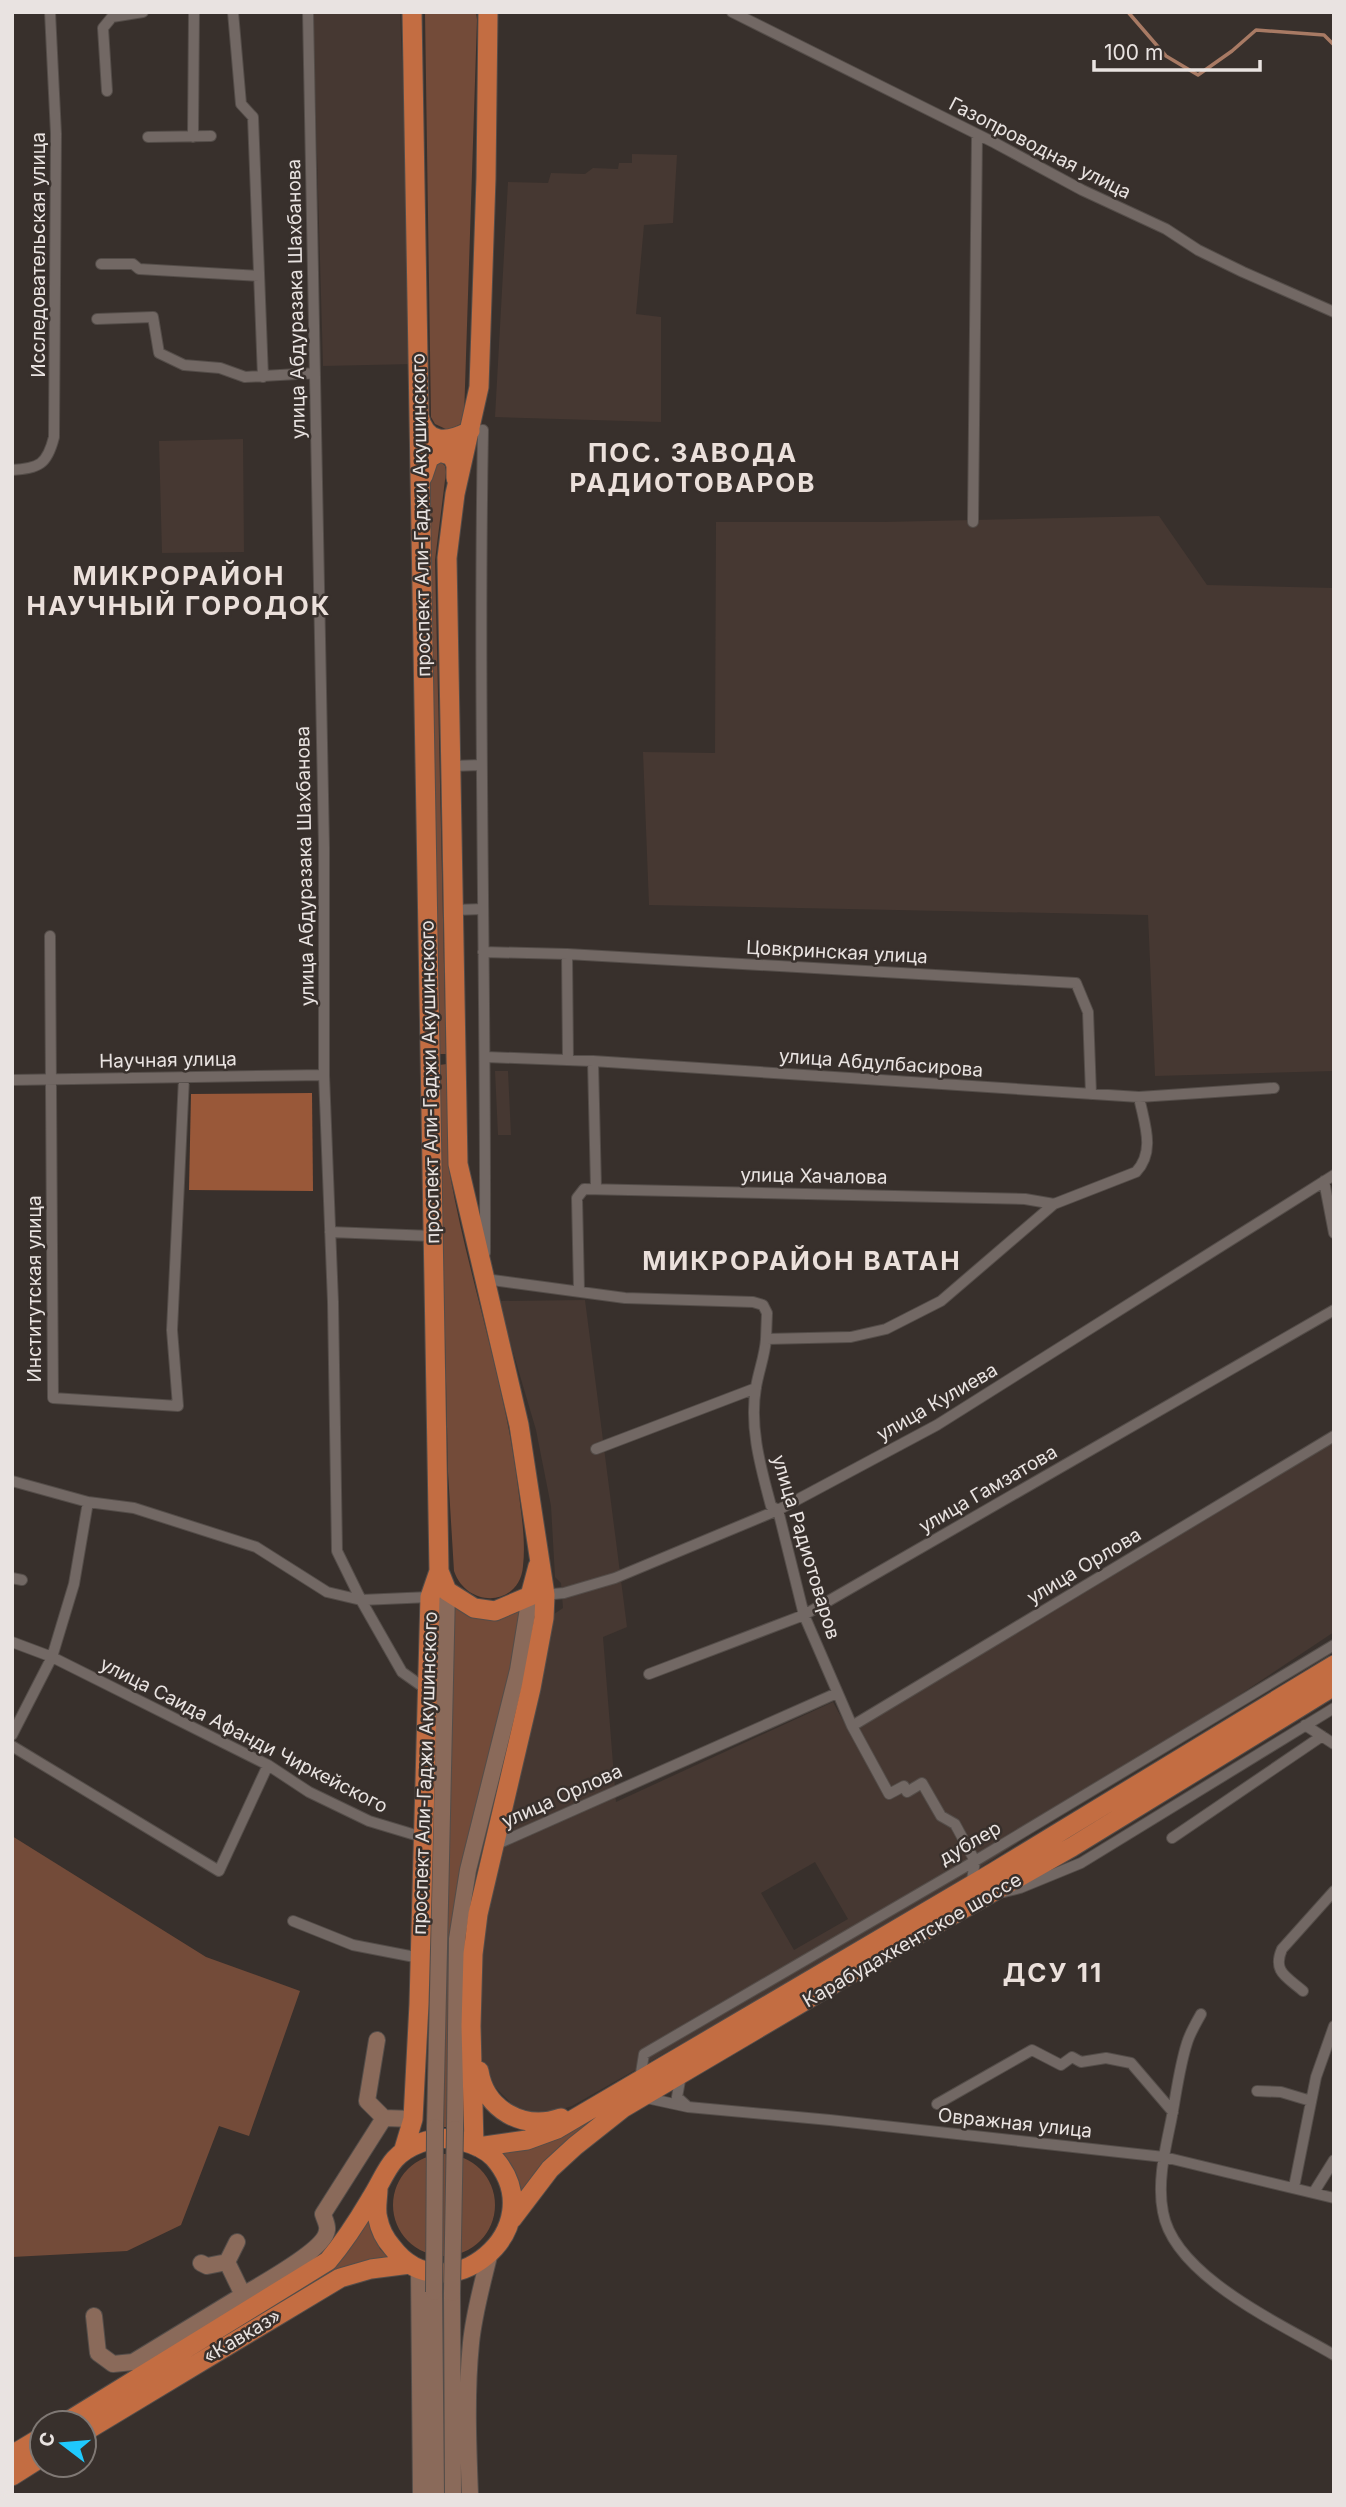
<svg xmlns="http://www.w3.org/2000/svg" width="1346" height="2507" viewBox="0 0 1346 2507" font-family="Inter,sans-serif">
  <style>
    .built { fill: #463832; fill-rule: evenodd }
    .green { fill: #734b39 }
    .forest { fill: #995839 }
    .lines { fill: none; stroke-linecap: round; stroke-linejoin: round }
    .stream { stroke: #a87a64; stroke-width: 3.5 }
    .street-casing { stroke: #544d49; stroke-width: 12 }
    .secondary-casing { stroke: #544d49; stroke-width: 18 }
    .highway-casing { stroke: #544d49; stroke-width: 21 }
    .street { stroke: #726864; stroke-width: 10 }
    .secondary { stroke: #8a6a5a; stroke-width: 16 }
    .highway { stroke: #c36d42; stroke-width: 19 }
    .secondary-bridge-casing { stroke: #544d49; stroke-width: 18; stroke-linecap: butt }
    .secondary-bridge { stroke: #8a6a5a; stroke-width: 16 }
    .labels { text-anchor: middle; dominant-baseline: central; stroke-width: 5; stroke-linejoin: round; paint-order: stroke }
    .street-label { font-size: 19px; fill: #e9e3e1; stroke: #38302c }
    .district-label { font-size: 26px; font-weight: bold; letter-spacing: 2px; fill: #ebe0db; stroke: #38302c }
  </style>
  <rect width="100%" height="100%" fill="#38302c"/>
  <path class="built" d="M313 12H400L414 364 323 366Z
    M632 154 677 155 673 223 644 225 636 314 661 317V422L495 417 508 182 548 183 551 173 585 174 593 168 618 169 619 163H632Z
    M243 439 244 552 162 553 159 441Z
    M1159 516 1207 585 1334 588V1071L1155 1076 1148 915 649 905 643 752 715 753 716 522H884Z
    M495 1071H508L511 1135H498Z
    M585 1300 627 1627 603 1637 616 1802 833 1702 846 1726 1334 1442V1632L918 1909 572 2106 553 2112 537 2113 514 2106 489 2081 480 2051V1935L551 1616 563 1608 561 1583 555 1577 551 1506 536 1430 498 1301ZM815 1862 848 1919 794 1950 761 1893Z"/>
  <path class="green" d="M425 12H476L477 20 464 417 461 424 448 430 435 424 431 417Z
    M441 462 445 466 446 472 435 560 446 1054H439L430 466Z
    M447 1064C447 1089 448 1114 448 1138 449 1150 448 1164 450 1175 469 1280 505 1381 518 1487 521 1513 526 1540 523 1566 520 1607 467 1609 454 1571L448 1472 439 1065Z
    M454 1607 521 1608 511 1672 450 1951 447 2127H443L444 1955Z
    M12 1836 206 1957 300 1991 249 2136 219 2126 181 2225 127 2251 12 2257Z
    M615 2101 521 2197 508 2163 496 2149Z
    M393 2205a51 51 0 1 1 102 0a51 51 0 1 1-102 0Z
    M368 2216 380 2249 391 2259 291 2299 288 2295Z"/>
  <path class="forest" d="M312 1093 313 1191 189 1190 191 1094Z"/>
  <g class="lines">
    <path class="stream" d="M1128 12 1166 56 1198 75 1232 51 1256 30 1324 35 1334 45"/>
    <defs>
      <path id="street" d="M233 12 241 104 253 117 263 377
        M308 12 324 847V1075L333 1302 337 1551 361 1600 402 1672 426 1689
        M732 12 995 143 1082 190 1166 229 1198 250 1243 272 1334 312
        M107 91 103 28 112 17 143 12
        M148 137 211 136
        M193 137 194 12
        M101 264H133L139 269 259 276
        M97 319 153 317 159 353 184 365 220 368 245 377 315 373
        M470 431 483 430C478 704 486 978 485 1253
        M12 470C39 468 47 465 54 437L56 134 50 12
        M973 522 977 136
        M452 766 481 765
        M454 910 483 909
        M50 936 53 1398 178 1406 172 1330 184 1078
        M483 952 567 954 1076 983 1088 1012 1091 1094
        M567 954 568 1060
        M486 1057 593 1061 1139 1097 1274 1088
        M593 1061 596 1188
        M12 1080 324 1075
        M1324 1181 1334 1233
        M330 1232 432 1236
        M485 1276V1279L625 1298 753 1302 763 1305 767 1313 766 1339 851 1337 886 1329 941 1301 1054 1204 1136 1172C1156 1151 1144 1123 1139 1097
        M579 1290 577 1198 584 1189 1025 1199 1054 1204
        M766 1339C765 1355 759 1370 756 1387 749 1428 761 1468 771 1506L778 1510 804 1615 852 1726 889 1794 904 1786 907 1792 922 1783 941 1816 955 1824 975 1861 971 1886
        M596 1449 756 1388
        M12 1481 88 1502 134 1508 256 1547 327 1592 361 1600 430 1597
        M12 1578 22 1580
        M543 1595 564 1593 615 1578 778 1510 937 1425 1334 1175
        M12 1642 52 1657 268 1765 309 1792 369 1821 422 1837
        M649 1674 804 1615 1334 1310
        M1305 1725 1334 1744
        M852 1726 1334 1436
        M12 1735 52 1657 74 1584 88 1502
        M12 1746 219 1871 268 1765
        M1172 1838 1322 1736
        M495 1845 837 1693
        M1004 1892 1020 1888 1081 1863 1334 1708
        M293 1921 353 1945 420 1958
        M1303 1991C1287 1977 1272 1972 1282 1949L1334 1891
        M1201 2014C1196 2023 1190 2033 1187 2043 1179 2068 1176 2096 1171 2121 1165 2150 1157 2183 1163 2212 1174 2276 1281 2324 1334 2355
        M640 2079 644 2054 975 1861 1334 1645
        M1257 2091 1281 2092 1311 2101
        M642 2097 688 2107 677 2097 681 2075
        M937 2104 1032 2050 1061 2065 1072 2057 1081 2062 1106 2058 1131 2063 1173 2112
        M688 2107 830 2120 1164 2157 1334 2198
        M1294 2187 1316 2077 1334 2026
        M1314 2192 1334 2160"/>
      <path id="secondary" d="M377 2040 367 2101 384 2118
        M435 2127 447 1591
        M455 2129 457 1939 468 1870 518 1670 530 1596
        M227 2262 237 2242
        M201 2263 207 2266 227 2262 243 2295C260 2285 326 2249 327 2230 328 2225 324 2218 323 2214L384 2118 413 2119
        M419 2269 421 2495
        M434 2292 436 2495
        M452 2293 453 2495
        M94 2316 98 2353 113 2364 133 2362 243 2295
        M470 2495C468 2444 466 2393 471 2343 474 2312 483 2282 490 2252"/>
      <path id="highway" d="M419 416C426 445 447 443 470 431
        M423 476 429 458 440 452 452 456 456 465V478
        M439 1571 447 1591 474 1608 495 1611 530 1596 538 1566
        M479 2071C485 2110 524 2131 561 2118
        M474 2145 471 2026 473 1954 478 1914 531 1688 544 1618 545 1595 519 1425 458 1164 447 558 455 494 479 387 486 178 488 12
        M478 2147 527 2140 557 2129 994 1872 1334 1665
        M404 2149 413 2119 419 2004 430 1597 439 1571C428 1052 424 532 412 12
        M512 2219 550 2169 575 2146 623 2108 896 1947 1072 1847 1334 1686
        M65 2423 328 2261C344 2242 357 2222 370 2200 387 2174 388 2155 420 2143 434 2138 448 2137 462 2141 473 2144 486 2149 494 2158 556 2229 445 2318 392 2247 385 2239 380 2230 378 2219 375 2210 378 2198 378 2188
        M84 2432 340 2278 371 2269 410 2264
        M12 2455 42 2437
        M12 2476 42 2457"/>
    </defs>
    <use href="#street" class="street-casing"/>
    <use href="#secondary" class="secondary-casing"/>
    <use href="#highway" class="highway-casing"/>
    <use href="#street" class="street"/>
    <use href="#secondary" class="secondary"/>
    <use href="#highway" class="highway"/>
    <defs>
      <path id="secondary-bridge" d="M434 2292 435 2127
        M452 2293 455 2129"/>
    </defs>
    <use href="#secondary-bridge" class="secondary-bridge-casing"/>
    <use href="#secondary-bridge" class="secondary-bridge"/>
  </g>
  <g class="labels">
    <g class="street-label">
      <text transform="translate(1040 148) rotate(27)">Газопроводная улица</text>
      <text transform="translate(38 255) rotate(-90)">Исследовательская улица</text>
      <text transform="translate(296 299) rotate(-91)">улица Абдуразака Шахбанова</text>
      <text transform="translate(421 515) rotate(-91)">проспект Али-Гаджи Акушинского</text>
      <text transform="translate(305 866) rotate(-91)">улица Абдуразака Шахбанова</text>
      <text transform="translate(837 952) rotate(3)">Цовкринская улица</text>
      <text transform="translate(168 1060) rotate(-1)">Научная улица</text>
      <text transform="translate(881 1063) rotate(4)">улица Абдулбасирова</text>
      <text transform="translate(430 1082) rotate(-91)">проспект Али-Гаджи Акушинского</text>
      <text transform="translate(814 1176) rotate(1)">улица Хачалова</text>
      <text transform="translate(34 1289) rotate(-90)">Институтская улица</text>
      <text transform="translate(937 1402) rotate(-30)">улица Кулиева</text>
      <text transform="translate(988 1489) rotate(-30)">улица Гамзатова</text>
      <text transform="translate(806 1547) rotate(73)">улица Радиотоваров</text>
      <text transform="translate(1084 1566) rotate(-31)">улица Орлова</text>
      <text transform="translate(244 1735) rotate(27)">улица Саида Афанди Чиркейского</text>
      <text transform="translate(425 1773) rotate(-88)">проспект Али-Гаджи Акушинского</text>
      <text transform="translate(562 1796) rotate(-24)">улица Орлова</text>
      <text transform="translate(970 1843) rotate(-30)">дублер</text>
      <text transform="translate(912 1940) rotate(-30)">Карабудахкентское шоссе</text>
      <text transform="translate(1015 2123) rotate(6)">Овражная улица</text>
      <text transform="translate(242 2336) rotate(-31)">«Кавказ»</text>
    </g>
    <g class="district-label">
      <text x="693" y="452">ПОС. ЗАВОДА<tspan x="693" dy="30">РАДИОТОВАРОВ</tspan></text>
      <text x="179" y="575">МИКРОРАЙОН<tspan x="179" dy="30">НАУЧНЫЙ ГОРОДОК</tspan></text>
      <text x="802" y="1260">МИКРОРАЙОН ВАТАН</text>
      <text x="1053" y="1972">ДСУ 11</text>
    </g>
  </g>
  <rect width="1346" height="2507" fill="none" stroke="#e9e3e1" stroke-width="28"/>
  <g transform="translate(63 2444) rotate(286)"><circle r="33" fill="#38302c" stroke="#7f7874" stroke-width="2"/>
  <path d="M0-5L12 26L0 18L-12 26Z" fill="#1fc9fd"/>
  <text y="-10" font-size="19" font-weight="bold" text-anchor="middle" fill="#e9e3e1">С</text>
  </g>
  <path d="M1094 60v10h166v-10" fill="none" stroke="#e9e3e1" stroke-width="3.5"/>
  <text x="1104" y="60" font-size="21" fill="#e9e3e1" stroke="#38302c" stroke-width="5" paint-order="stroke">100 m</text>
</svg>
